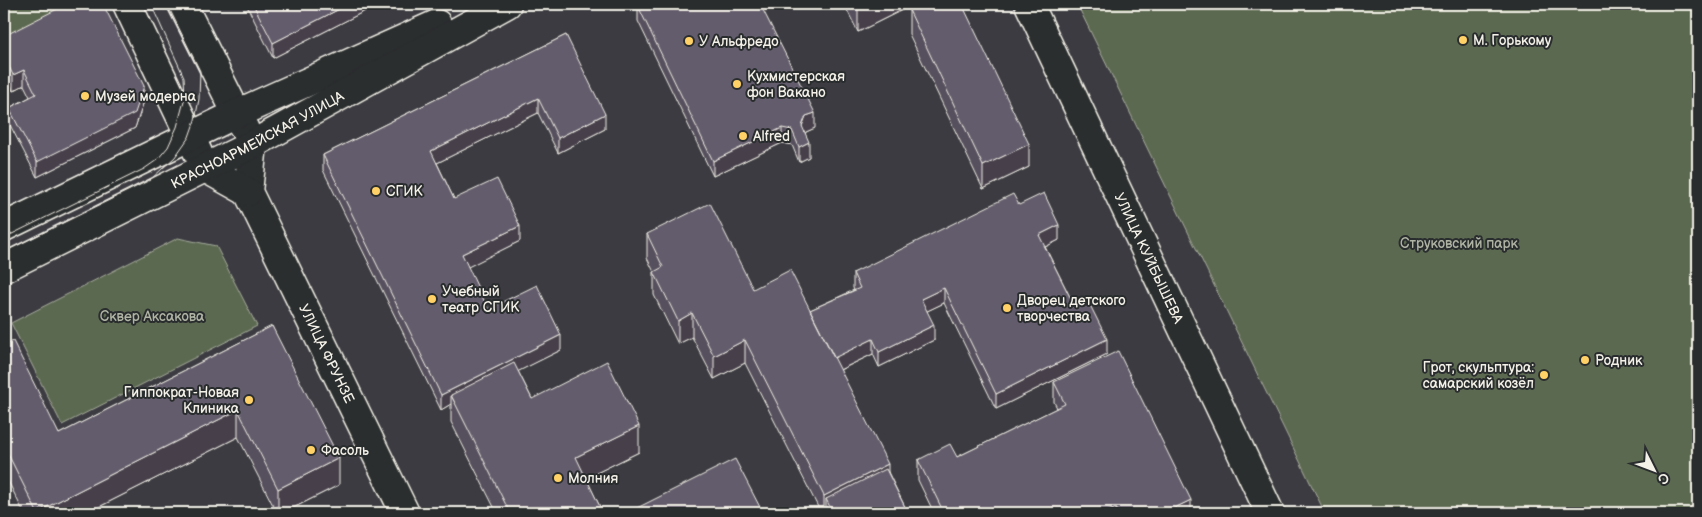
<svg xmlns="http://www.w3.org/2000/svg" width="1702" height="517" viewBox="0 0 1702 517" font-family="'Balsamiq Sans',sans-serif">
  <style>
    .green { fill: #5b6951; stroke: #a8ad9c }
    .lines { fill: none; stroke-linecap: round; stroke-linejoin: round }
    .tertiary-casing { stroke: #f4f1e8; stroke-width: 31 }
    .secondary-casing { stroke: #f4f1e8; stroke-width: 31 }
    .tertiary { stroke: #2a2d2e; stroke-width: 28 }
    .secondary { stroke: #2a2d2e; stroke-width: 28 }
    .tram { stroke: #f4f1e8; stroke-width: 1 }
    .wall { fill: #564f5d; stroke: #f4f1e8 }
    .shaded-wall { fill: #46404c; stroke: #f4f1e8 }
    .building { fill: #645c6c; stroke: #f4f1e8 }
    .poi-dot { fill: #ffd166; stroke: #2a2d2e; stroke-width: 2 }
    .labels { text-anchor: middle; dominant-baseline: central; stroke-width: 4; stroke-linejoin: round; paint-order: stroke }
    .poi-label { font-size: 14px; fill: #f4f1e8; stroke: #2a2d2e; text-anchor: start }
    .street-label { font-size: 14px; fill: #f4f1e8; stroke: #2a2d2e }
    .park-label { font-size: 14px; fill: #afb4a4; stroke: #2a2d2e }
  </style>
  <rect width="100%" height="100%" fill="#3b3b41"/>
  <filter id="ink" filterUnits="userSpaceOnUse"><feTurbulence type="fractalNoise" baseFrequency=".02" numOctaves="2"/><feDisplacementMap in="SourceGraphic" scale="10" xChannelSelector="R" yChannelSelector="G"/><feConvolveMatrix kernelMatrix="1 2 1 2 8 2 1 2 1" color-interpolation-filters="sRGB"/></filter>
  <g filter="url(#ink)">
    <path class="green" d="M4 4H94L4 50Z
      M1077 4H1698V513H1325Z
      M178 238 216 246 257 326 62 425 11 323Z"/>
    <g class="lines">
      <defs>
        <g id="tertiary">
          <path id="s1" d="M253 144 248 192 405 513"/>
          <path d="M205 168 248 192"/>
        </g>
        <g id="secondary">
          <path d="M127 4 198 153"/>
          <path d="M182 4 245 130"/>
          <path id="s2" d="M1029 4 1270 513"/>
          <path d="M4 227 236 114 437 24"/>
          <path id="s3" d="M4 268 253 144 507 4"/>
        </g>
      </defs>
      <use href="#tertiary" class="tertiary-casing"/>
      <use href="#secondary" class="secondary-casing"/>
      <use href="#tertiary" class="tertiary"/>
      <use href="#secondary" class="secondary"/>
      <path class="tram" d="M4 238 144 169 157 160 168 147 177 127 185 97 184 77 151 4
        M4 252 150 180 175 157 189 137 195 120 199 99 200 71 167 4"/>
    </g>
    <path class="wall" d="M246 4H365V11L273 58Z
      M368 4H383L371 10Z
      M844 4H962L1029 167 983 189 909 34V10L915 7 914 4 858 32Z
      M638 6 815 128 806 132 805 134 809 157 799 162 792 145 782 143 713 176 638 21Z
      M566 35 605 129 558 153 538 113 437 163 454 199 520 241 467 267 488 309 561 350 518 371 532 399 639 452 586 478 603 513H497L451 422V404L441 410 323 170V155Z
      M4 36 144 101 135 128 37 177 9 123V108L30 97 24 85 13 91 4 71Z
      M1019 205 1059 240 1045 247 1074 305 1107 354 996 409 944 303 927 311 934 340 879 367 873 354 840 370 888 472 908 513H821L745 363 714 379 692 337 678 344 654 295V272L647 258V234L753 289 810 310 854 290 853 288V273Z
      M272 326 339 485 283 513H277L238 437 87 513H24L4 473V346L59 434Z
      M1054 382 1191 513H934L918 480V460L957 457 1057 408 1054 402Z"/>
    <path class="shaded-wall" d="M349 4H365V11L273 58V43Z
      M371 4H383L371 10Z
      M868 4H914L858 32V9Z
      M24 70V85L13 91V75Z
      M144 86V101L135 128 37 177V162Z
      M538 98V113L431 166V151Z
      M815 113V128L806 132 802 141V126L806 116Z
      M605 114V129L558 153V138Z
      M782 128V143L713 176V161Z
      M809 142V157L799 162V147Z
      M1029 144V167L983 189V166Z
      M1059 225V240L1039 250V235Z
      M520 226V241L462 270V254Z
      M944 288V303L921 314V299Z
      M692 313V337L678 344V321Z
      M934 325V340L879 367V352Z
      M561 335V350L455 403 451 395V404L441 410V395Z
      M873 339V354L831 374V359Z
      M1107 339V354L996 409V394Z
      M745 340V363L714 379V356Z
      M238 410V437L87 513H37V512Z
      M639 426V452L576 483V457Z
      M339 458V485L283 513H278V489Z
      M888 464V487L826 499V513H824V496Z
      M1191 500V513H1164Z
      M1116 508V513H1104Z"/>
    <path class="building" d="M67 4H103L144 86 135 113 37 162 9 108 36 94 24 70 13 75 4 56V36Z
      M253 4H349L273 43Z
      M643 4H760L815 113 806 116 802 126 809 142 799 147 792 130 782 128 713 161 638 6Z
      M855 4H868L858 9Z
      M922 4H962L1029 144 983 166 909 10Z
      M566 35 605 114 558 138 538 98 431 151 454 199 497 179 520 226 462 254 488 309 537 285 561 335 441 395 323 155Z
      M1044 193 1059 225 1039 235 1074 305 1087 299 1107 339 996 394 944 288 921 299 934 325 879 352 873 339 834 358 810 310 860 288 853 273 1013 194 1019 205Z
      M710 203 753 289 790 270 888 464 824 496 745 340 714 356 692 313 678 321 654 272 663 267 647 234Z
      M272 326 339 458 278 489 238 410 37 512 4 446V346L13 341 59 434Z
      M1118 351 1191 500 1164 513H1119L1116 508 1104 513H944L918 460 950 444 957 457 1065 404 1054 382Z
      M607 361 639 426 576 457 603 513H510L451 395 514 363 532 399Z
      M735 459 763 513H627Z
      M886 469 908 513H833L826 499Z"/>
  </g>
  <g class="poi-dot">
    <circle cx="1463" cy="40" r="5"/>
    <circle cx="689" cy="41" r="5"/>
    <circle cx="737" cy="84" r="5"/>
    <circle cx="85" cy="96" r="5"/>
    <circle cx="743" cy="136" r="5"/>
    <circle cx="376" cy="191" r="5"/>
    <circle cx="432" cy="299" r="5"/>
    <circle cx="1007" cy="308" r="5"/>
    <circle cx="1585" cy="360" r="5"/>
    <circle cx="1544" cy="375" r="5"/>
    <circle cx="249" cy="400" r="5"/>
    <circle cx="311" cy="450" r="5"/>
    <circle cx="558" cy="478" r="5"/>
  </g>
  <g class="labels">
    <g class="poi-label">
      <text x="1473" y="40">М. Горькому</text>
      <text x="699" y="41">У Альфредо</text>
      <text x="747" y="76">Кухмистерская<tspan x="747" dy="16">фон Вакано</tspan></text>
      <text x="95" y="96">Музей модерна</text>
      <text x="753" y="136">Alfred</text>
      <text x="386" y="191">СГИК</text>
      <text x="442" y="291">Учебный<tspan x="442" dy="16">театр СГИК</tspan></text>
      <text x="1017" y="300">Дворец детского<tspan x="1017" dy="16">творчества</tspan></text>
      <text x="1595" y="360">Родник</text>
      <text x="1534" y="367" text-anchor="end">Грот, скульптура:<tspan x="1534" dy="16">самарский козёл</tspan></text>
      <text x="239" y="392" text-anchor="end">Гиппократ-Новая<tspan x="239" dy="16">Клиника</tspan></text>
      <text x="321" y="450">Фасоль</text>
      <text x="568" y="478">Молния</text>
    </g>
    <g class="street-label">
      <text stroke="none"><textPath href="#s3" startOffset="284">КРАСНОАРМЕЙСКАЯ УЛИЦА</textPath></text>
      <text stroke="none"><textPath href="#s2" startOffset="281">УЛИЦА КУЙБЫШЕВА</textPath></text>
      <text stroke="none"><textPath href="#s1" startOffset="228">УЛИЦА ФРУНЗЕ</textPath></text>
    </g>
    <g class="park-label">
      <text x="1459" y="243">Струковский парк</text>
      <text x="152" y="316">Сквер Аксакова</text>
    </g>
  </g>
  <rect width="1702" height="517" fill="none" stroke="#2a2d2e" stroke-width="20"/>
  <rect x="10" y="10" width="1682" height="497" fill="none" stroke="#f4f1e8" stroke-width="2" filter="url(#ink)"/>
  <g transform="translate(1654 470) rotate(132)" stroke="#2a2d2e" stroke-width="4" paint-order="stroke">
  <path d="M0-4L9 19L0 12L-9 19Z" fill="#f4f1e8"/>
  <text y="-8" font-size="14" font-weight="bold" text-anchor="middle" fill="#f4f1e8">С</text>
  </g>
</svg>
